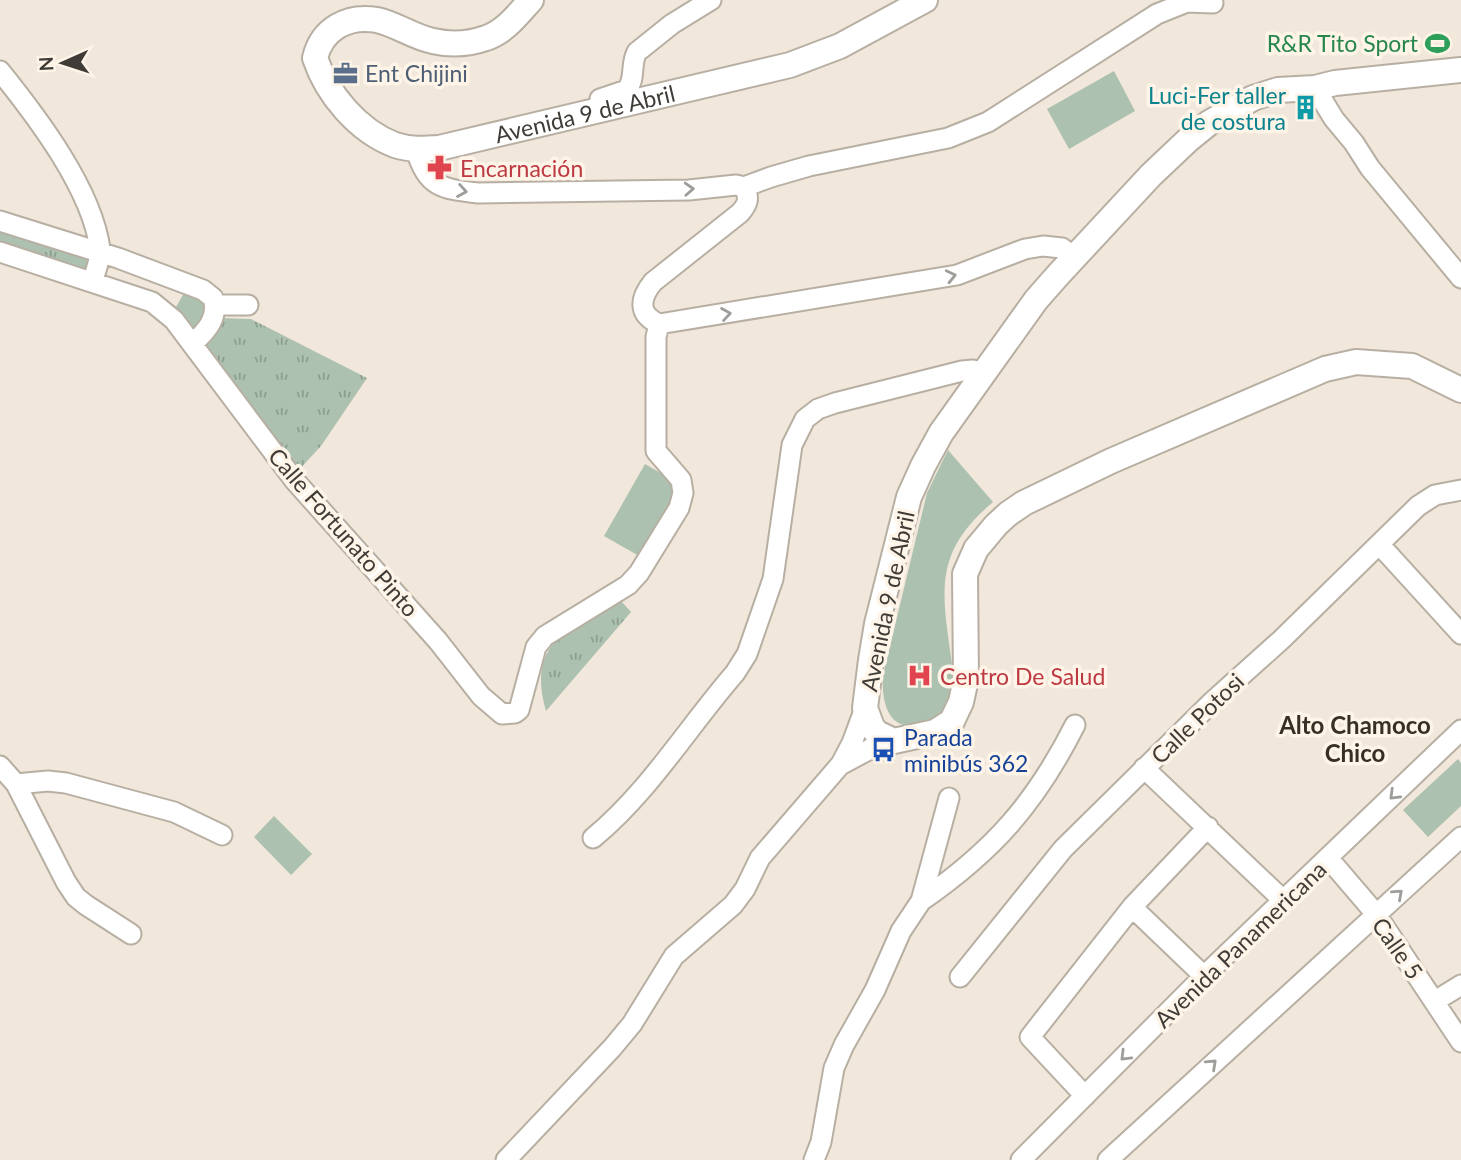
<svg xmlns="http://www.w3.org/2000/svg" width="1461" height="1160" viewBox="0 0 1461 1160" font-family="Lato,sans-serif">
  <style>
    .grass { fill: #acc1af }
    .park { fill: url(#park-tufts) }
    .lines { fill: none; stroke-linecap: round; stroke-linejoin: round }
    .minor-casing { stroke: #b8afa3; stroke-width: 23 }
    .major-casing { stroke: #b8afa3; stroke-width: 28 }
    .minor { stroke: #fff; stroke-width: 19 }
    .major { stroke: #fff; stroke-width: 24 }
    .oneway { stroke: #9f9d9a }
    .labels { text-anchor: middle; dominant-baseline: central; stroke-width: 7; stroke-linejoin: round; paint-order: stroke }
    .leisure-label { font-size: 23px; fill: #27864d; stroke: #fef5e8; text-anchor: end }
    .service-label { font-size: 23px; fill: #4e5e75; stroke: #fef5e8; text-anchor: start }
    .culture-label { font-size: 23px; fill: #0d838f; stroke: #fef5e8; text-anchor: end }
    .street-label { font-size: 23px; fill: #3f3b36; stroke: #fef5e8 }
    .health-label { font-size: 23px; fill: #be3a42; stroke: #fef5e8; text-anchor: start }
    .transit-label { font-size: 23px; fill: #164399; stroke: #fef5e8; text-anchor: start }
    .neighbourhood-label { font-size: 24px; font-weight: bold; fill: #372f25; stroke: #fef5e8 }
  </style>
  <defs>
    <pattern id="park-tufts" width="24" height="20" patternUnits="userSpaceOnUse" patternTransform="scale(1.75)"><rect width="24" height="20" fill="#acc1af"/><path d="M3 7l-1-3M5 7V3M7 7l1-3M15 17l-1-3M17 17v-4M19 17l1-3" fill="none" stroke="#8d9e8f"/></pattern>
  </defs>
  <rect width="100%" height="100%" fill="#f1e7db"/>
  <path class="grass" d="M1114 71 1135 111 1069 149 1047 109Z
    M187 294 207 301 209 310 196 327 192 329 176 313V307L183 295Z
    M948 450 993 502C935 551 941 588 951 657 953 673 956 695 947 709 942 718 934 720 925 723 889 736 881 703 883 675L927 493Z
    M645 464 671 479 675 494 639 556 604 536Z
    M1458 759 1461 763V806L1428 837 1403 810Z
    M274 816 312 854 291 875 254 837Z"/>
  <path class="park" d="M0 230 90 259 86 272 0 247Z
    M219 318 251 319 367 378 321 446 297 472 205 352 203 337Z
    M613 601 622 602 631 612 546 711C527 645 565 631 613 601Z"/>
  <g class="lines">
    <defs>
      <path id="minor" d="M0 71C37 117 92 189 100 249 101 259 95 271 93 281
        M1315 88 1334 119 1354 143 1370 168 1461 278
        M600 99 627 90C636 78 630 64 637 52L672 24 711 0
        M416 149C426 187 442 189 478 193L689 190 736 185 744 187C750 198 748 204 740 213L653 282C640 298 637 314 659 324L957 275 1025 249 1043 246 1062 248 1075 258
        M744 187 771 177 809 166 948 138 988 122 1157 14 1187 2 1213 3
        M0 221 118 258 203 290 213 298C219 317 207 331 193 343
        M0 252 152 302 174 320 295 481 438 641 481 696 502 714 515 713 519 710 536 647 545 636 628 585 639 573 679 508 683 493 681 480 656 451V337L659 324
        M216 305H248
        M1379 544 1461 634
        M842 764 872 748 894 741
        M0 766 16 784 66 882 76 897 86 905 131 934
        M1144 768 1283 900
        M16 784 48 781 66 783 174 812 222 835
        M593 838C649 792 688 727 735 673L747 654 773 579 792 445 805 419 818 409 835 403 962 371 973 370 984 375
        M1328 858 1376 914 1461 1042
        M921 901C993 851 1035 804 1075 725
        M1132 907 1204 976
        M960 977 1063 849 1213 701 1281 640 1418 506 1435 495 1461 490
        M1435 1001 1461 985
        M1085 1096 1030 1037 1132 907 1208 827
        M506 1160 612 1048 632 1024 674 956 733 905 745 889 760 858 841 764 852 743 865 708
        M814 1160 821 1142 834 1068 844 1045 875 990 901 931 921 901 949 798
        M1021 1160 1204 976 1461 730
        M1108 1160 1461 837"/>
      <g id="major">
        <path id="s1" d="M531 0C518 14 505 32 486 38 469 44 450 45 433 41 413 37 396 24 377 20 347 15 322 29 315 58 327 94 358 131 395 145 410 150 424 149 439 148L790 65 840 46 925 0"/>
        <path d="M1461 70 1335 83 1315 88 1278 90 1253 98 1209 123 1188 140 1151 175 1058 275 1036 300 941 433 923 466 909 497 877 624 871 660 865 708 872 727 877 733 894 741 935 732 952 721 961 702 966 679 965 574 976 549 996 525 1008 514 1024 503 1111 461 1325 369 1356 362 1412 366 1461 390"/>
      </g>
    </defs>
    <use href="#minor" class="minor-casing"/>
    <use href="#major" class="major-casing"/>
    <use href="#minor" class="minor"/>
    <use href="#major" class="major"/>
  </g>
  <defs><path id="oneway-chevron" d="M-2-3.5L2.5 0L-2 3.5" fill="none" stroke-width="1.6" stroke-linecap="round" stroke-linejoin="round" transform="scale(1.75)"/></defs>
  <g class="oneway">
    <use href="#oneway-chevron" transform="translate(689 189) rotate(-3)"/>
    <use href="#oneway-chevron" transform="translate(462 191) rotate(10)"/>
    <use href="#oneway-chevron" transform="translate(951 276) rotate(-13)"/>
    <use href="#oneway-chevron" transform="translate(726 314) rotate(-9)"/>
    <use href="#oneway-chevron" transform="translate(1394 795) rotate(136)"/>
    <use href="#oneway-chevron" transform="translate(1398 894) rotate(-42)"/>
    <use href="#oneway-chevron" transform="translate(1125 1056) rotate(135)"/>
    <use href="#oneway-chevron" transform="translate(1212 1064) rotate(-43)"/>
  </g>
  <defs>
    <symbol id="stadium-bare" viewBox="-9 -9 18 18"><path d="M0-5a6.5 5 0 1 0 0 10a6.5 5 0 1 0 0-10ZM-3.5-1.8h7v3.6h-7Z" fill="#2e9e5b" stroke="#fef5e8" stroke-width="2.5" paint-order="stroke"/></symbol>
    <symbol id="office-bare" viewBox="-9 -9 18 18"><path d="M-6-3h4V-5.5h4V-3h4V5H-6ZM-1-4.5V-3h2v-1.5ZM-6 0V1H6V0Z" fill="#5c6f8a" stroke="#fef5e8" stroke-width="2.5" paint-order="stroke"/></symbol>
    <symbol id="building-bare" viewBox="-9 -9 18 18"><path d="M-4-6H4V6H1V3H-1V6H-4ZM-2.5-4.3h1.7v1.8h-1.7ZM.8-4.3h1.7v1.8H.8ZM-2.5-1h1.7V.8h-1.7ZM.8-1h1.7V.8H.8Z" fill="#0f9aa8" stroke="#fef5e8" stroke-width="2.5" paint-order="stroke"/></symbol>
    <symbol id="pharmacy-bare" viewBox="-9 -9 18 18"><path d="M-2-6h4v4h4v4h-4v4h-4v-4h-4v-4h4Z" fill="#e0444e" stroke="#fef5e8" stroke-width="2.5" paint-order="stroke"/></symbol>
    <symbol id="hospital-bare" viewBox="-9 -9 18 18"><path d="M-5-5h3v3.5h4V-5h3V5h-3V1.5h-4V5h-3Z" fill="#e0444e" stroke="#fef5e8" stroke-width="2.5" paint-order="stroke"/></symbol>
    <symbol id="bus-bare" viewBox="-9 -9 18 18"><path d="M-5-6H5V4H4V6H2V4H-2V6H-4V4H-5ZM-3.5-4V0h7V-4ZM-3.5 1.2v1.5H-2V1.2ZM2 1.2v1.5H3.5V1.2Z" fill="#1a4fb4" stroke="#fef5e8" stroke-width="2.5" paint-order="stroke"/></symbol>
  </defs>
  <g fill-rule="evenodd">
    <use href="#stadium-bare" x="1420" y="26" width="35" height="35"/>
    <use href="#office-bare" x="328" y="56" width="35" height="35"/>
    <use href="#building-bare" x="1288" y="90" width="35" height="35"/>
    <use href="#pharmacy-bare" x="422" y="150" width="35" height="35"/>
    <use href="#hospital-bare" x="902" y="658" width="35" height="35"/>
    <use href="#bus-bare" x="866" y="732" width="35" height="35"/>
  </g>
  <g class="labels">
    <g class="leisure-label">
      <text x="1418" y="43">R&amp;R Tito Sport</text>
    </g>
    <g class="service-label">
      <text x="365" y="73">Ent Chijini</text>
    </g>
    <g class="culture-label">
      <text x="1286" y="95">Luci-Fer taller<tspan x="1286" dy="26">de costura</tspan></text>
    </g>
    <g class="street-label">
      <text stroke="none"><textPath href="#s1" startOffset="570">Avenida 9 de Abril</textPath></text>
      <text transform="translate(344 532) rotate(49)">Calle Fortunato Pinto</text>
      <text transform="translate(887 601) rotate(-78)">Avenida 9 de Abril</text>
      <text transform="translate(1197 718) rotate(-44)">Calle Potosi</text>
      <text transform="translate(1240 944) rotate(-44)">Avenida Panamericana</text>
      <text transform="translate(1398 948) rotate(55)">Calle 5</text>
    </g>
    <g class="health-label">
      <text x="460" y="168">Encarnación</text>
      <text x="940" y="676">Centro De Salud</text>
    </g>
    <g class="transit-label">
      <text x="904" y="737">Parada<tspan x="904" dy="26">minibús 362</tspan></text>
    </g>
    <g class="neighbourhood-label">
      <text x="1355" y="724">Alto Chamoco<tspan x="1355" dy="28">Chico</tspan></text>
    </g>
  </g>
  <g transform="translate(63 63) rotate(267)" stroke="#fef5e8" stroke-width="5" paint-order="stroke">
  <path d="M0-5L12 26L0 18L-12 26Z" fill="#3f3b36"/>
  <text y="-10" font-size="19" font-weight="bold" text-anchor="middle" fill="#3f3b36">N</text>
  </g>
</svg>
